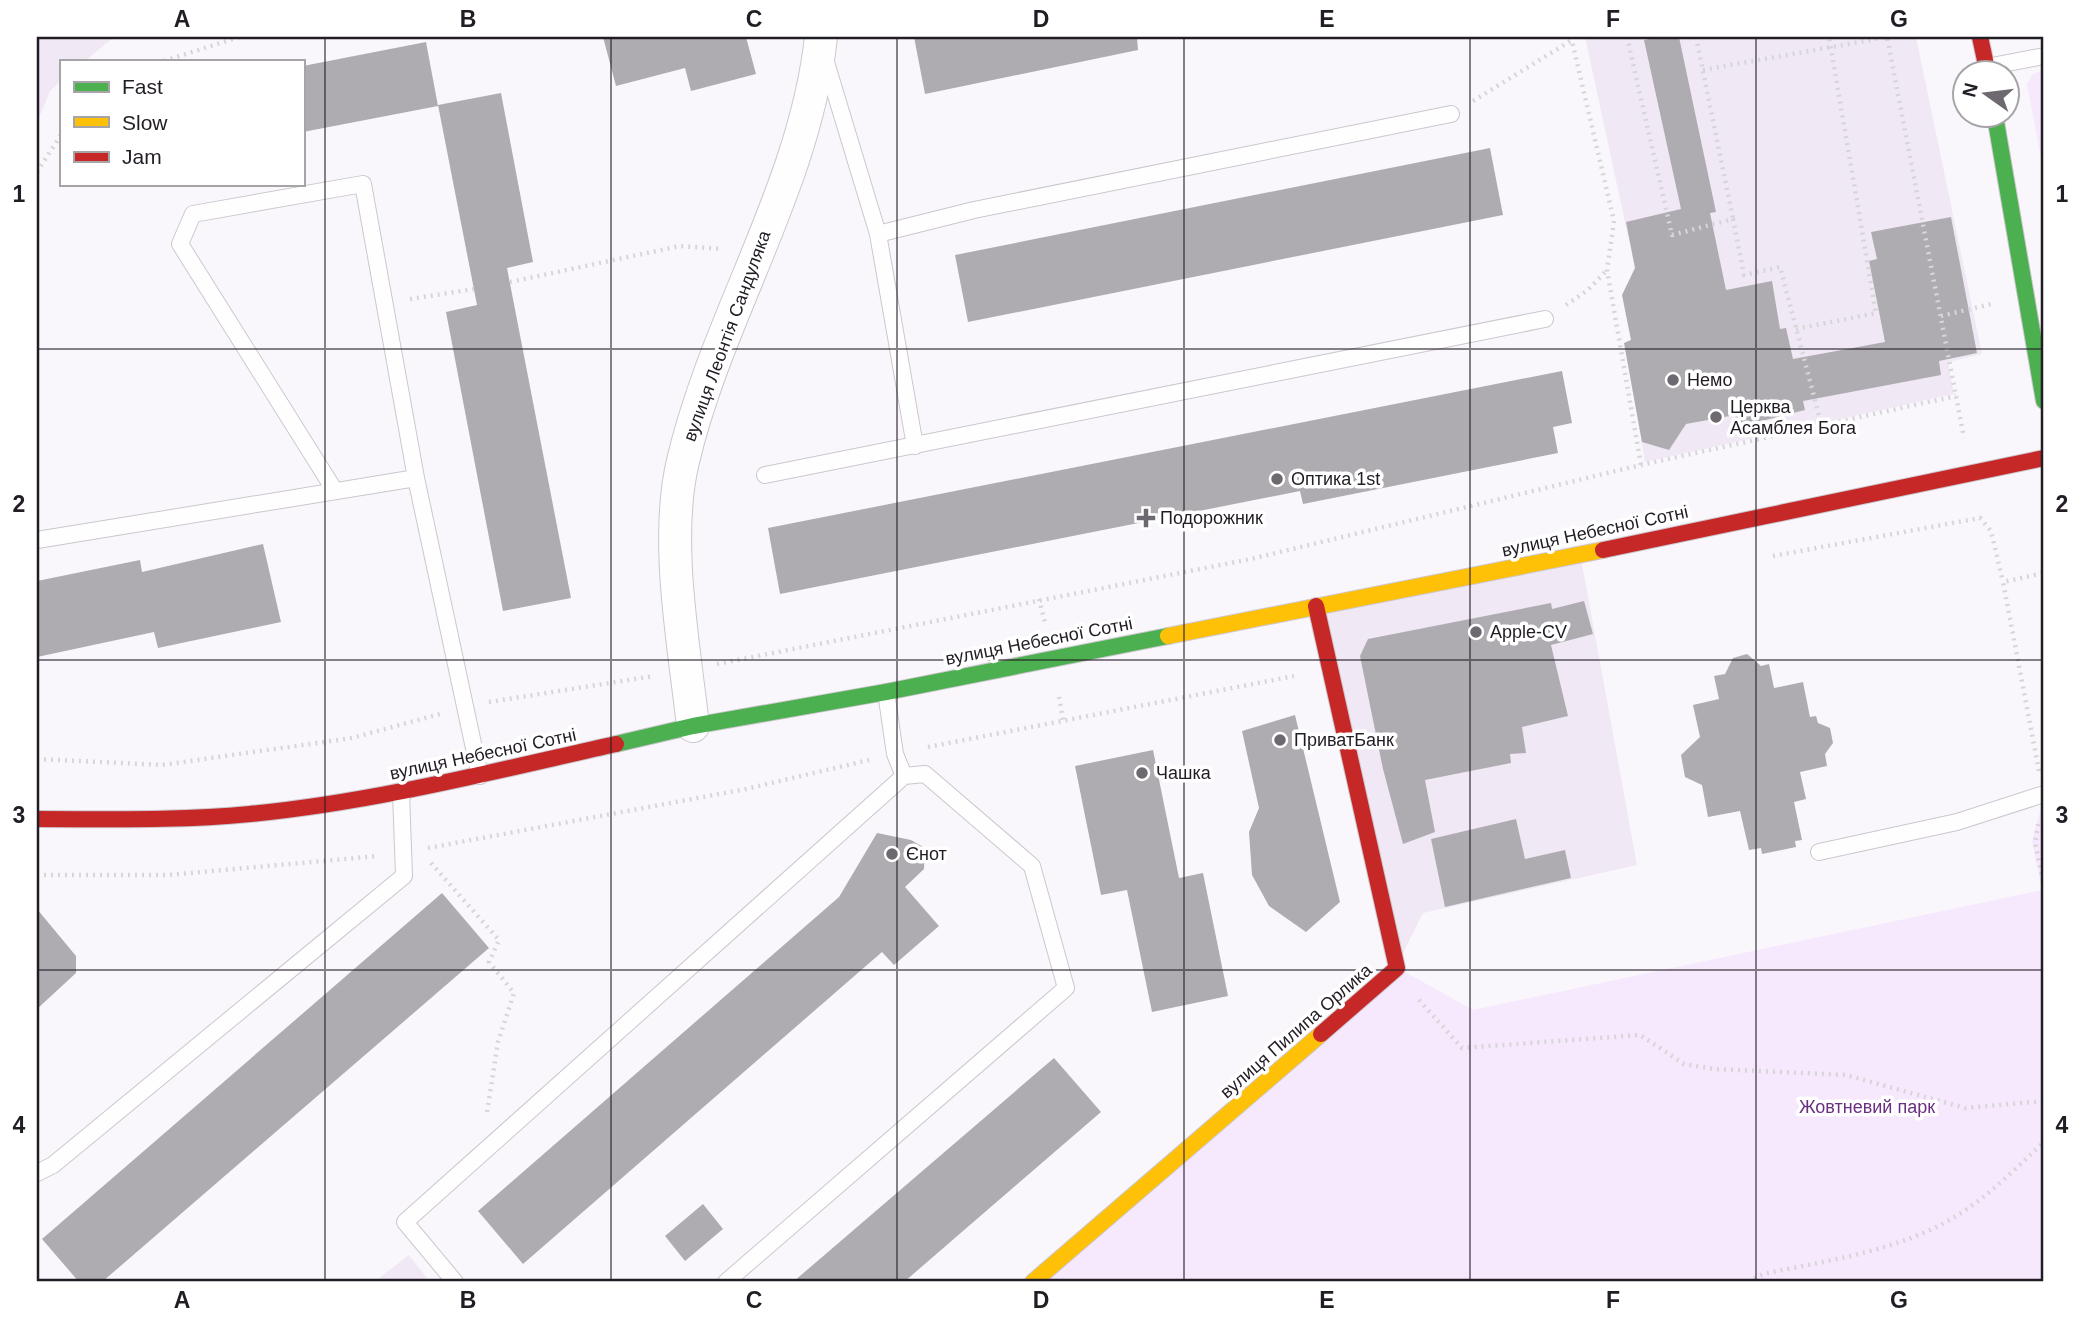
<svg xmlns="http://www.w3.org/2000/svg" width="2081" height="1319" viewBox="0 0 2081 1319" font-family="Arial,sans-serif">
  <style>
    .built { fill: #f0e8f4 }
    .green { fill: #f6e8fd }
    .building { fill: #afacb1 }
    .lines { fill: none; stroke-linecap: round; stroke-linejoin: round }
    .lane-casing { stroke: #cbc7cd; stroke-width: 18 }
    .street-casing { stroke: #cbc7cd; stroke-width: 34 }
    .fast-casing { stroke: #cbc7cd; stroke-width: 18 }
    .slow-casing { stroke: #cbc7cd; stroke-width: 18 }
    .jam-casing { stroke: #cbc7cd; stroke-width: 18 }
    .path { stroke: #d6d5d7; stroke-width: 4.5; stroke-dasharray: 2 5; stroke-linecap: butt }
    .lane { stroke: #fefeff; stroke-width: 16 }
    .street { stroke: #fefeff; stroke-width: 32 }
    .fast { stroke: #4caf50; stroke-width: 16 }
    .slow { stroke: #ffc107; stroke-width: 16 }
    .jam { stroke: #c62828; stroke-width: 16 }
    .grid { fill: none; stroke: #221c24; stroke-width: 2; stroke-opacity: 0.55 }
    .poi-dot { fill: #6e6970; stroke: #fff; stroke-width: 2.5 }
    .labels { text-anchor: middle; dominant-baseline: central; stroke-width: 7; stroke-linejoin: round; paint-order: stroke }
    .street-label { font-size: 18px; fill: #221c24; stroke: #fff }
    .poi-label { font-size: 18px; fill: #221c24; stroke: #fff; text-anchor: start }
    .park-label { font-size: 18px; fill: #6a2f81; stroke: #fff }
    .neatline { fill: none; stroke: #221c24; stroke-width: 2.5 }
    .grid-label { font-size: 23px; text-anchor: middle; font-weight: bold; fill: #221c24 }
  </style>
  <rect width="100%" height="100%" fill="#faf7fc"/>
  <path class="built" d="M37 37H114L85 61H61V81L50 91 37 123Z
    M1585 37H1916L1982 354 1948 362 1954 394 1645 462 1624 343 1632 339 1623 294 1635 268Z
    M1580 553 1637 865 1423 913 1396 967 1314 604Z
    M409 1255 430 1282H374Z"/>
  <path class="green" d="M2044 69V173L2027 84 2032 75Z
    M2044 798V1282H1030L1396 967 1473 1010 2042 890 2032 841Z"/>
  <path class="building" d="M603 37H746L756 74 691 91 685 68 616 86Z
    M914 37H1137L1138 50 925 94Z
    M1661 37H1679L1716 212 1710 213 1726 290 1772 281 1780 329 1786 328 1793 359 1885 342 1869 261 1877 259 1871 232 1951 217 1977 353 1939 361 1941 375 1803 401 1805 410 1738 427 1735 415 1686 424 1669 450 1642 442 1624 343 1631 340 1622 295 1635 268 1626 222 1681 209 1644 40Z
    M426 42 438 106 303 132V66Z
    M501 93 533 262 507 268 571 598 503 611 446 312 477 305 438 105Z
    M1490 148 1503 215 968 322 955 255Z
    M1562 371 1572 423 1553 427 1558 453 1303 504 1300 491 780 594 768 528Z
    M263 544 281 622 158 648 154 632 37 657V581L140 560 142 572Z
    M1584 601 1593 634 1551 645 1568 716 1522 727 1526 753 1510 754 1511 763 1425 780 1435 832 1403 844 1383 769 1360 656 1368 639 1551 603 1552 609Z
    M1747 654 1761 666 1769 664 1774 688 1803 682 1810 717 1816 716 1818 723 1830 728 1833 743 1825 754 1827 766 1800 772 1806 799 1794 802 1802 840 1795 841 1796 847 1762 854 1761 848 1749 850 1740 811 1708 817 1702 785 1685 777 1681 755 1700 737 1693 705 1719 699 1714 676 1725 674 1733 658Z
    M1295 715 1340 902 1306 932 1269 906 1252 875 1249 832 1259 808 1242 731Z
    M1153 750 1179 878 1203 873 1228 996 1152 1012 1127 890 1101 895 1075 766Z
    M1516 819 1525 859 1565 850 1571 878 1445 907 1431 839Z
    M877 833 911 840 925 848 924 869 905 887 939 926 894 965 882 952 523 1264 478 1211 839 897Z
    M442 893 489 948 102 1282H79L42 1239Z
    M37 909 76 956V973L37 1009Z
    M1054 1058 1101 1112 904 1282H793Z
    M703 1204 723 1229 685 1261 665 1236Z"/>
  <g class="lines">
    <defs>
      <path id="lane" d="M825 59 878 234 915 446
        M1987 67 2044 56
        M878 234 974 210 1451 114
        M765 475 1545 319
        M335 491 180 244 193 214 363 184 416 478 480 776
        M37 540 416 478
        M1819 852 1957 822 2044 794
        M37 1173 53 1165 404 876 401 793
        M455 1282 405 1222 904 776
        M726 1282 1066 988 1032 866 925 774 904 776 895 754 886 692"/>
      <path id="street" d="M693 726C684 645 664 540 683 461 717 317 805 186 821 37"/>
      <path id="fast" d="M1995 116 2044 401
        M616 744 693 726 886 692 1168 636"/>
      <path id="slow" d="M1168 636 1603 550
        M1033 1282 1321 1034"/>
      <path id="jam" d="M1980 37 1988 74
        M1603 550 2044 458
        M1316 606 1397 968 1321 1034
        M37 819C108 819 179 821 250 814 374 802 495 771 616 744"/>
    </defs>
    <use href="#lane" class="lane-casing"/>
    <use href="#street" class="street-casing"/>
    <use href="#fast" class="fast-casing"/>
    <use href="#slow" class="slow-casing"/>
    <use href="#jam" class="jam-casing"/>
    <path class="path" d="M1571 37 1614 221 1607 270 1641 465
      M1627 37 1672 235 1733 219 1744 275 1780 267 1822 427
      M1696 37 1733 219
      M164 61 239 37
      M1703 70 1887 37 1964 438
      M1473 101 1572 40
      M37 172 61 135
      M510 282 680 246 722 249
      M410 299 474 289
      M1566 305 1588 290 1607 270
      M1941 316 1991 304
      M1796 329 1876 313 1829 37
      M1773 556 1980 518 1991 531 2003 582
      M1039 599 1045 623
      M717 664 1251 559 1641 465 1956 396
      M1059 697 1063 720
      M489 702 654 676
      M928 747 1294 676
      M37 759 162 765 352 738 440 714
      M2039 771 2003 582 2044 573
      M2038 824 2035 843 2044 885
      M428 848 746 789 869 760
      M431 863 499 940 489 962 514 993 498 1042 487 1112
      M37 875H168L378 856
      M1419 1000 1462 1048 1640 1035 1684 1064 1714 1069 1846 1075 1965 1108 2044 1101
      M1748 1282 1763 1274C1829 1260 1900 1251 1958 1215 1990 1195 2017 1167 2044 1142"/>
    <use href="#lane" class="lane"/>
    <use href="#street" class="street"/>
    <use href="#fast" class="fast"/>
    <use href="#slow" class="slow"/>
    <use href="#jam" class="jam"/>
  </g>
  <path class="grid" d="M325 37V1282M611 37V1282M897 37V1282M1184 37V1282M1470 37V1282M1756 37V1282M37 349H2044M37 660H2044M37 970H2044"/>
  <g class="poi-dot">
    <circle cx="1673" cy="380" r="7"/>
    <circle cx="1716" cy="417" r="7"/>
    <circle cx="1277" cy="479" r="7"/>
    <path d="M1142.5 507.5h7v7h7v7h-7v7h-7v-7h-7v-7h7z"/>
    <circle cx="1476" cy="632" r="7"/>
    <circle cx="1280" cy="740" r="7"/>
    <circle cx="1142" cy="773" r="7"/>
    <circle cx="892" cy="854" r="7"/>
  </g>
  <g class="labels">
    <g class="street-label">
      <text transform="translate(727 336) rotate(-70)">вулиця Леонтія Сандуляка</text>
      <text transform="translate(1595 531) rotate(-12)">вулиця Небесної Сотні</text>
      <text transform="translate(1039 641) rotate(-11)">вулиця Небесної Сотні</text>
      <text transform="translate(483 754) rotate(-12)">вулиця Небесної Сотні</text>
      <text transform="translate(1296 1031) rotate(-41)">вулиця Пилипа Орлика</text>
    </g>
    <g class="poi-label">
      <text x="1687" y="380">Немо</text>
      <text x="1730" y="407">Церква<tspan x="1730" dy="21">Асамблея Бога</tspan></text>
      <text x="1291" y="479">Оптика 1st</text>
      <text x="1160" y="518">Подорожник</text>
      <text x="1490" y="632">Apple-CV</text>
      <text x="1294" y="740">ПриватБанк</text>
      <text x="1156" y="773">Чашка</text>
      <text x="906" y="854">Єнот</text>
    </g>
    <g class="park-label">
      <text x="1867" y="1107">Жовтневий парк</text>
    </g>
  </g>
  <rect width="2081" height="1319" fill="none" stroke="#ffffff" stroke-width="77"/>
  <rect x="60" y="60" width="245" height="126" fill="#ffffff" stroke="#a7a4a7" stroke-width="2"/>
  <rect x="74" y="82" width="35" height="10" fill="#4caf50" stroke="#a7a4a7" stroke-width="2"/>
  <text x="122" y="94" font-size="21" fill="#221c24">Fast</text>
  <rect x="74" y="117" width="35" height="10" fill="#ffc107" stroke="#a7a4a7" stroke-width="2"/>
  <text x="122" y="130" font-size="21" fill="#221c24">Slow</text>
  <rect x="74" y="152" width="35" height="10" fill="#c62828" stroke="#a7a4a7" stroke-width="2"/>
  <text x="122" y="164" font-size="21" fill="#221c24">Jam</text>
  <g transform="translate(1986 94) rotate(284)"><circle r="33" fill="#ffffff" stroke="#a7a4a7" stroke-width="2"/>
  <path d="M0-5L12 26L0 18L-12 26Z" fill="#6e6970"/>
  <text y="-10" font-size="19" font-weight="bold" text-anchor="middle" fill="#221c24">N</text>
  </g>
  <rect x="38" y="38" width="2004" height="1242" class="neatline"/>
  <g class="grid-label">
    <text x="182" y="27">A</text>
    <text x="468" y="27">B</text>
    <text x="754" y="27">C</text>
    <text x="1041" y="27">D</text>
    <text x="1327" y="27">E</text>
    <text x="1613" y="27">F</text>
    <text x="1899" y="27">G</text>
    <text x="19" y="202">1</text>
    <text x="2062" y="202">1</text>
    <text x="19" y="512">2</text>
    <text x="2062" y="512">2</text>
    <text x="19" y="823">3</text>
    <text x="2062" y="823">3</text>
    <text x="19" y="1133">4</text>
    <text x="2062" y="1133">4</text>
    <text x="182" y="1308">A</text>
    <text x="468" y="1308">B</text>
    <text x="754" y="1308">C</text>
    <text x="1041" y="1308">D</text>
    <text x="1327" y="1308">E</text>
    <text x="1613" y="1308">F</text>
    <text x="1899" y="1308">G</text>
  </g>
</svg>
